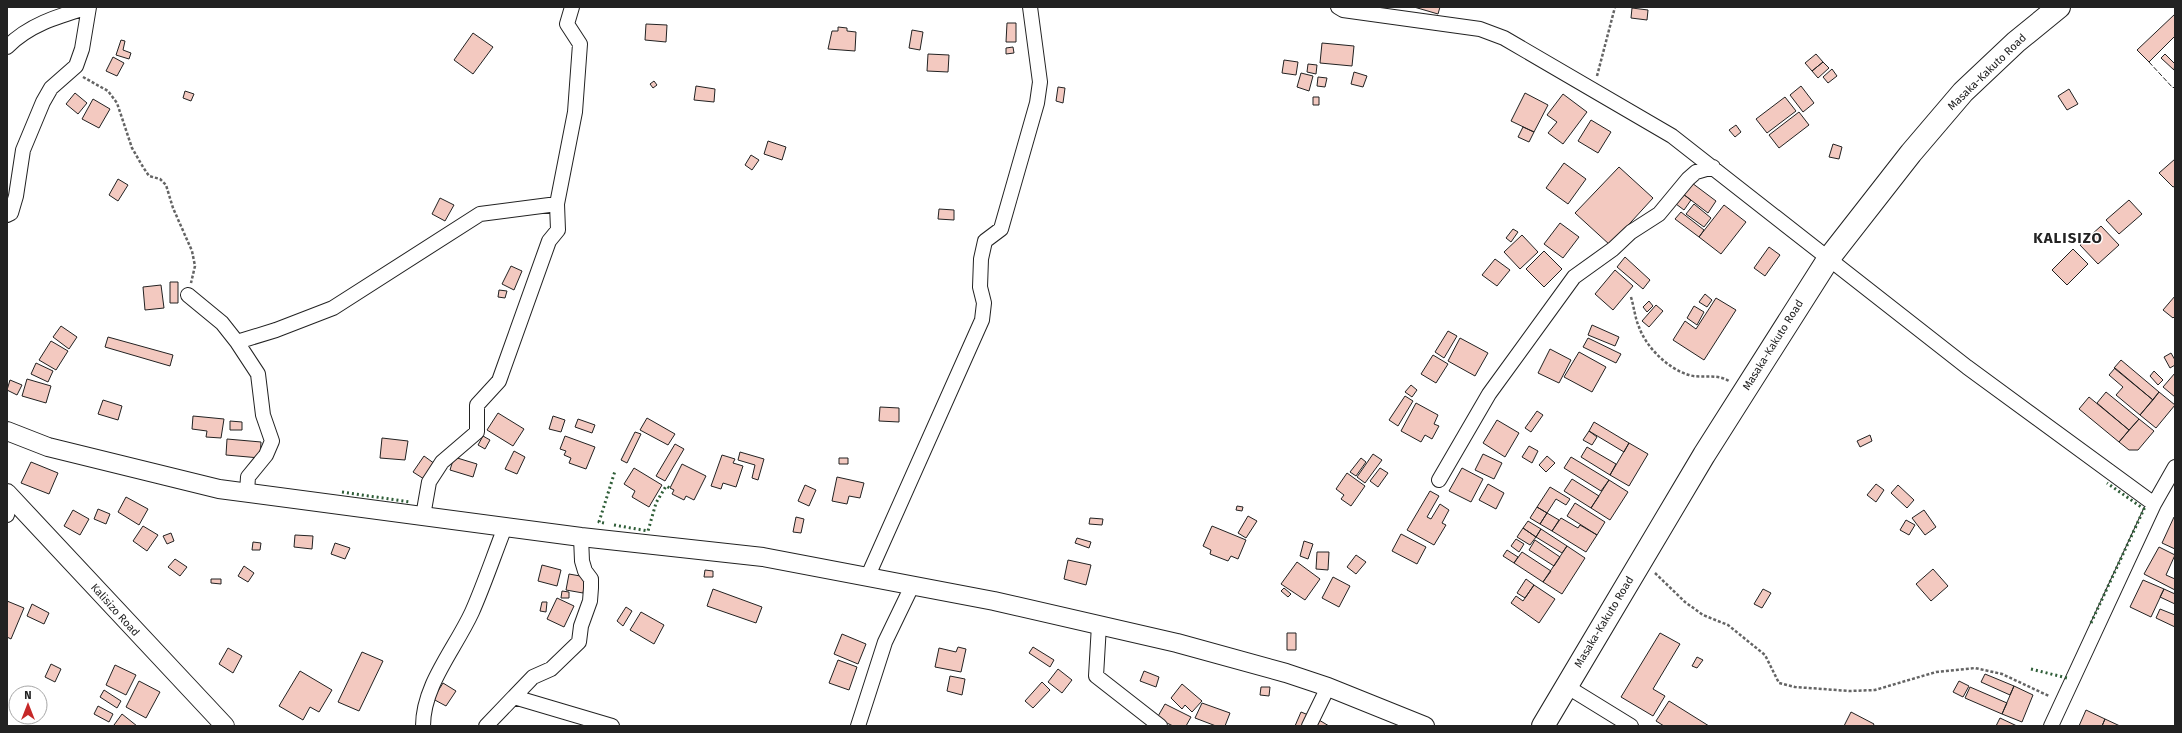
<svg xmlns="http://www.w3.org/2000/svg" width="2182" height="733" viewBox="0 0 2182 733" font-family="'Fira Sans',sans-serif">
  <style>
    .building { fill: #f3c9c0; stroke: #222 }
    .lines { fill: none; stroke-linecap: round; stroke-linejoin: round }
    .minor-casing { stroke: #222; stroke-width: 16 }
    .tertiary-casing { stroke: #222; stroke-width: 20 }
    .trunk-casing { stroke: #222; stroke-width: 24 }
    .path { stroke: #646464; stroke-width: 2.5; stroke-dasharray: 3 2; stroke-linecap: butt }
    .minor { stroke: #fff; stroke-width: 14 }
    .tertiary { stroke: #fff; stroke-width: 18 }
    .trunk { stroke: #fff; stroke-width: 22 }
    .hedge { stroke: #2f5e38; stroke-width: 3; stroke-dasharray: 2 3; stroke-linecap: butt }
    .fence { stroke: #222; stroke-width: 1; stroke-dasharray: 5 2; stroke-linecap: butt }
    .labels { text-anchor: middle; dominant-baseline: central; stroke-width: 3; stroke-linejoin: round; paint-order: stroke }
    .street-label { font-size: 11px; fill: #222; stroke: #fff }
    .district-label { font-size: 15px; font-weight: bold; letter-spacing: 1px; fill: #222; stroke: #fff }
  </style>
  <rect width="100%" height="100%" fill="#fff"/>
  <path class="building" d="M1414 7H1440L1438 14Z
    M1632 8 1648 10 1647 20 1631 18Z
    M2175 14V36L2149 62 2137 50Z
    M1007 23H1016V42H1006Z
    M646 24 667 25 666 42 645 40Z
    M838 27 847 28V31L856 32 855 51 828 49 832 31H838Z
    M912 30 923 32 920 50 909 48Z
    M473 33 493 47 473 74 454 60Z
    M121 40 125 41 123 50 131 53 129 59 116 55Z
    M1322 43 1354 46 1352 66 1320 63Z
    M1013 47 1014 53 1006 54V48Z
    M928 54 949 55 948 72 927 71Z
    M1816 54 1823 62 1812 71 1805 63Z
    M2165 54 2175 64 2174 70 2161 58Z
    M113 57 124 63 117 76 106 71Z
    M1284 60 1298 62 1296 75 1282 73Z
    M1823 62 1829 68 1818 78 1812 71Z
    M1308 64 1317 65 1316 74 1307 72Z
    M1832 69 1837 76 1828 83 1823 77Z
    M1354 72 1367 76 1363 87 1351 84Z
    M1301 73 1313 76 1309 91 1297 87Z
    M1318 77 1327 78 1325 87 1317 86Z
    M654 81 657 85 653 88 650 84Z
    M696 86 715 89 714 102 694 100Z
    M1801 86 1814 103 1803 112 1790 95Z
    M1058 87 1065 88 1063 103 1056 101Z
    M2069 89 2078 104 2067 110 2058 96Z
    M185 91 194 94 191 101 183 98Z
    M75 93 87 103 78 114 66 104Z
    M1525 93 1548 105 1534 132 1511 121Z
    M1563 94 1587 112 1563 144 1548 133 1557 122 1547 115Z
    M1313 97H1319V105H1313Z
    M1785 97 1796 111 1767 133 1756 119Z
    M93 99 110 109 99 128 82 119Z
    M1799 112 1809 125 1779 148 1769 135Z
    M1591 120 1611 132 1598 153 1578 141Z
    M1736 125 1741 132 1735 137 1729 130Z
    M1523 127 1534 132 1529 142 1518 137Z
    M768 141 786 147 782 160 764 154Z
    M1833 144 1842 147 1839 159 1829 157Z
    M751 155 759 160 752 170 745 165Z
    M2175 159V186L2173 187 2159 173Z
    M1564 163 1586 179 1568 204 1546 188Z
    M1619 167 1653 198 1610 245 1575 213Z
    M118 179 128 185 118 201 109 195Z
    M1692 183 1716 201 1708 213 1683 194Z
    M1683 194 1691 200 1684 210 1676 204Z
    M440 198 454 205 445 221 432 214Z
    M2129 200 2142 214 2119 234 2106 220Z
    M1694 204 1711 218 1704 227 1686 214Z
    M1724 205 1746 222 1721 254 1699 237Z
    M939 209 954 210V220L938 219Z
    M1681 212 1704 230 1699 237 1675 219Z
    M1560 223 1579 237 1563 258 1544 244Z
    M2101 226 2119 245 2098 264 2080 245Z
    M1513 229 1518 232 1511 242 1506 238Z
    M1522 235 1538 252 1520 269 1504 252Z
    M1769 247 1780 255 1765 276 1754 268Z
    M2073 249 2088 264 2067 285 2052 270Z
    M1544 251 1562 269 1544 287 1526 269Z
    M1625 257 1650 280 1643 289 1617 267Z
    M1495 259 1510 270 1497 286 1482 275Z
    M511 266 522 271 514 290 502 284Z
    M1615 270 1633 286 1613 310 1595 294Z
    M170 282H178V303H170Z
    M161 285 164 308 145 310 143 287Z
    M499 290 507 291 505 298 498 297Z
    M1705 294 1712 300 1707 307 1699 302Z
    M2175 296V316L2173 318 2163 310Z
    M1716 298 1736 310 1704 360 1673 340 1685 321 1696 329Z
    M1649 301 1653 306 1647 312 1643 307Z
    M1656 305 1663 311 1649 327 1642 321Z
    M1694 306 1704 312 1697 325 1687 318Z
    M1592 325 1619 337 1615 346 1588 335Z
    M61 326 77 337 69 349 53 337Z
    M1448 331 1457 336 1444 358 1435 352Z
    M108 337 173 355 170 366 105 347Z
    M1460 338 1488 353 1475 376 1448 361Z
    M1588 338 1621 354 1616 363 1583 347Z
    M51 341 68 351 56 370 39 360Z
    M1550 349 1571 360 1559 383 1538 373Z
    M1579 352 1606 367 1592 392 1564 377Z
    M2171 353 2175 360V365L2170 368 2164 357Z
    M1433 355 1448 364 1436 383 1421 374Z
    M2121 360 2159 392 2153 400 2114 368Z
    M36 363 53 371 48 382 31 374Z
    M2115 368 2153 400 2140 415 2116 395 2123 387 2109 375Z
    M2154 371 2163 380 2158 385 2150 376Z
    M2175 373V397L2163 387Z
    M27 379 51 386 46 403 22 396Z
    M10 380 22 385 17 395 7 390Z
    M1411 385 1417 390 1412 397 1405 392Z
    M2106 392 2139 419 2129 430 2097 403Z
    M2159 392 2175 405 2156 428 2140 415Z
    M1405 396 1413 401 1398 426 1389 420Z
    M2089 397 2129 430 2119 442 2079 409Z
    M103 400 122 406 118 420 98 414Z
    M1416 403 1438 415 1434 424 1439 426 1432 439 1425 435 1421 442 1401 431Z
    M880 407 899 408V422L879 421Z
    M1537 411 1543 415 1531 432 1525 428Z
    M498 413 524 429 513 446 487 430Z
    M193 416 224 419 221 438 206 437 207 431 192 429Z
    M553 416 565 420 561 432 549 429Z
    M647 418 675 434 668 445 640 430Z
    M578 419 595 425 592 433 575 427Z
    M2139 419 2154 431 2138 450H2129L2119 442Z
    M1497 420 1519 433 1505 457 1483 443Z
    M230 421 242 422V430H230Z
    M1594 422 1629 443 1624 452 1589 431Z
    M1589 431 1597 437 1592 445 1583 440Z
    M635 432 641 434 627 463 621 460Z
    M1870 435 1872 441 1860 447 1857 441Z
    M483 436 490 440 485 449 478 445Z
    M565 436 595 447 586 469 569 463 571 458 564 455 566 451 560 449Z
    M382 438 408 441 405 460 380 458Z
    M227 439 261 442 260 458 226 455Z
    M1629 443 1648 454 1629 486 1610 475Z
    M675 444 684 449 665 481 656 476Z
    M1529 446 1538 451 1532 463 1522 457Z
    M1587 447 1616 464 1610 475 1581 457Z
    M514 451 525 457 517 474 505 469Z
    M740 452 764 459 758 480 752 478 755 465 738 460Z
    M1373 454 1382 460 1365 483 1357 477Z
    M1483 454 1502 463 1494 479 1475 470Z
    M722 455 735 459 733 463 743 466 736 487 723 483 721 489 711 486Z
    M424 456 435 464 424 479 413 472Z
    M1547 456 1555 463 1546 472 1539 465Z
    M454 457 477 464 473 477 450 470Z
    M1571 457 1609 480 1601 491 1564 468Z
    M839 458H848V464H839Z
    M1361 458 1366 462 1356 476 1350 472Z
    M31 462 58 473 49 494 21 483Z
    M682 464 706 476 694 500 686 496 684 500 672 494 674 490 670 488Z
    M634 468 662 485 649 507 632 497 635 491 624 484Z
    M1380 468 1388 473 1378 487 1370 481Z
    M1462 468 1483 479 1471 502 1449 491Z
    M1347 473 1365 486 1351 506 1341 499 1344 495 1336 489Z
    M837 477 864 483 860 498 849 496 847 504 832 501Z
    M1572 479 1599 496 1591 508 1564 491Z
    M1609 480 1628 492 1610 520 1591 508Z
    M1488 484 1504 493 1496 509 1479 500Z
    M1876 484 1884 490 1876 502 1867 495Z
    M805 485 816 490 809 506 798 501Z
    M1898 485 1914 500 1907 508 1891 493Z
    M1550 487 1570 499 1566 505 1556 499 1547 513 1537 507Z
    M1430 491 1439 496 1427 517 1431 519 1440 504 1449 510 1442 523 1446 525 1434 545 1407 530Z
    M126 497 148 509 139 525 118 512Z
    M1575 503 1605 522 1597 535 1567 516Z
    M1237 506 1243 507 1242 511 1236 510Z
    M1537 507 1547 513 1540 524 1530 518Z
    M98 509 110 514 106 524 94 519Z
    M73 510 89 519 80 535 64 526Z
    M1924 510 1936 527 1925 535 1912 518Z
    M1547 513 1559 520 1552 531 1540 524Z
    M1248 516 1257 521 1246 538 1238 533Z
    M796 517 804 519 801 533 793 532Z
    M2174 517H2175V549L2162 543Z
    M1090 518 1103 519 1102 525 1089 524Z
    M1561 518 1578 528 1580 525 1597 535 1586 552 1552 531Z
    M1906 520 1915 525 1909 535 1900 530Z
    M1528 521 1541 529 1536 537 1523 528Z
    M143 526 158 535 147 551 133 541Z
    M1212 526 1246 540 1238 559 1231 556 1228 561 1210 554 1211 550 1203 546Z
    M1523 528 1536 537 1530 545 1517 537Z
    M1541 529 1567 546 1562 553 1536 537Z
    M171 533 174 541 167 544 163 536Z
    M1401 534 1426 547 1417 564 1392 551Z
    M295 535 313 536 312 549 294 547Z
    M1077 538 1091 542 1089 548 1075 543Z
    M1516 539 1524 544 1519 552 1511 546Z
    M1535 540 1560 557 1554 566 1529 550Z
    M1304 541 1313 544 1308 559 1300 556Z
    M253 542 261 543 260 550H252Z
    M335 543 350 548 345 559 331 554Z
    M1567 546 1585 558 1562 594 1543 582Z
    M2159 547 2175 555 2166 575 2175 579V590L2144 574Z
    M1507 550 1518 557 1514 563 1503 556Z
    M1317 552H1329L1328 570 1316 569Z
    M1522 552 1551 571 1543 582 1514 563Z
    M1356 555 1366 562 1356 574 1347 567Z
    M175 559 187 567 180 576 168 567Z
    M1068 560 1091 565 1086 585 1064 579Z
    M1297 562 1320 579 1305 600 1281 584Z
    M542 565 561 570 557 586 538 581Z
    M244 566 254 573 248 582 238 576Z
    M1933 569 1948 586 1931 601 1916 584Z
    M705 570 713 571V577H704Z
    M569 574 586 577 583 593 566 590Z
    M1333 577 1350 586 1339 607 1322 598Z
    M211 579H221V584L211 583Z
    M1526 579 1534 585 1525 598 1517 593Z
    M2143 580 2164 589 2151 617 2130 607Z
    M1534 585 1555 599 1539 623 1511 603 1516 596 1523 601Z
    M1284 588 1291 594 1288 597 1281 591Z
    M713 589 762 607 756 623 707 606Z
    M1763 589 1771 593 1762 608 1754 604Z
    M2164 589 2175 594V604L2160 597Z
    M562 591 569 592V598H561Z
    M557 598 574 606 564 627 547 619Z
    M7 601 24 608 11 639 7 637Z
    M542 602H547L546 612 540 611Z
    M32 604 49 613 44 624 27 616Z
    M626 607 632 611 623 626 617 621Z
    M2160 609 2175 615V627L2156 618Z
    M641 612 664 625 654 644 630 630Z
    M1287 633H1296V650H1287Z
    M1660 633 1680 644 1653 689 1665 696 1653 716 1621 697Z
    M842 634 866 644 858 664 834 654Z
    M958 647 966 649 961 672 935 667 939 648 956 652Z
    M1033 647 1054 660 1050 667 1029 653Z
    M228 648 242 656 233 673 219 664Z
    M362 652 383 661 359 711 338 702Z
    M1697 657 1703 660 1697 668 1692 666Z
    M838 660 857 667 849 690 829 683Z
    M51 664 61 669 55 682 45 677Z
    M115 665 136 675 126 695 106 685Z
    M1058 669 1072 680 1062 693 1048 682Z
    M300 671 332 690 319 712 310 707 303 720 279 706Z
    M1144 671 1159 677 1156 687 1140 681Z
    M1985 674 2014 686 2010 695 1981 682Z
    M950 676 965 679 962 695 947 691Z
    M139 681 160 692 146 718 126 707Z
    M1959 681 1969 686 1963 697 1953 692Z
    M1042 682 1050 690 1033 708 1025 701Z
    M443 683 456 691 446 706 433 699Z
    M1182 684 1202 701 1192 712 1185 705 1182 709 1171 698Z
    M2014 686 2033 695 2022 722 2002 714Z
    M1261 687H1270L1269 696 1260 695Z
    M1970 687 2007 703 2002 714 1965 698Z
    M104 690 121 701 117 708 100 697Z
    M1669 701 1709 726H1664L1656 721Z
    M1202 703 1230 713 1225 726H1216L1195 718Z
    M1165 704 1191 717 1186 726H1173L1157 718Z
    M98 706 113 714 109 722 94 714Z
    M2086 710 2105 719 2102 726H2079Z
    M1301 712 1311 716 1306 726H1295Z
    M1851 712 1874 724 1873 726H1844Z
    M122 714 137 726H116L114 725Z
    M2000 718 2017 726H1996Z
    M2105 719 2120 726H2102Z
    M1319 720 1329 726H1316Z"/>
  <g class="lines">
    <defs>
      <path id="minor" d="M1338 7 1343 10 1480 29 1504 38 1672 136 1967 367 2154 504
        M7 47C30 24 59 16 89 7L82 49 76 66 51 88 43 102 23 150 16 196 11 213 7 215
        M188 295 222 323 237 342 258 374 263 415 272 441 266 455 248 477 247 492
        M237 342 276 330 333 308 480 214 557 204
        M1439 480 1489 394 1574 277 1613 249 1631 232 1659 214 1688 179 1696 172 1713 167
        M7 515 11 498
        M423 516 429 482 442 462 477 432V405L499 381 549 241 558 230 557 204 575 112 580 44 567 24 572 7
        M867 578 982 320 984 303 980 287 981 259 985 241 1001 229 1037 103 1040 82 1030 7
        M1099 625 1096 676 1160 726
        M1566 686 1631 726
        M514 697 612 726
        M423 726C423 685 455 649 472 612 484 585 494 555 505 527
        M486 726 533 677 551 669 579 642 581 626 590 601 591 588V579L585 571 582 561 581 537
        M858 726 885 642 912 586
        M1309 726 1328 687
        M2051 726 2154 504 2175 467"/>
      <path id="tertiary" d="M7 431 48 447 219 489 581 537 763 557 994 601 1177 643 1286 673 1328 687 1425 726
        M7 493 225 726"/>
      <path id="trunk" d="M1543 726 1704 455 1829 258 1911 153 1963 92 2016 42 2059 7"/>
    </defs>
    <use href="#minor" class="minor-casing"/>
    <use href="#tertiary" class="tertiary-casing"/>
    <use href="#trunk" class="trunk-casing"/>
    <path class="path" d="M1597 76 1615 7
      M83 77 108 91 117 103 132 148 143 167 149 176 160 179 166 185 173 208 192 251 195 266 191 283
      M1631 297C1634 307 1635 318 1639 327 1646 347 1668 369 1689 375 1702 379 1716 373 1729 381
      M1655 573 1685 602 1703 615 1728 625 1765 655 1779 683 1795 687 1850 691 1875 690 1936 672 1975 668 2002 674 2049 696"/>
    <use href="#minor" class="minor"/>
    <use href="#tertiary" class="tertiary"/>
    <use href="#trunk" class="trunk"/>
    <path class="hedge" d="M342 492 410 502
      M604 523 599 522 615 471
      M614 525 648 531 656 503 666 486 670 488
      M2091 623 2144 509 2107 483
      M2031 669 2067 678"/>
    <path class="fence" d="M2149 62 2173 88 2175 86"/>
  </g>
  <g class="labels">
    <g class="street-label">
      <text transform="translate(1987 72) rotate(-44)">Masaka-Kakuto Road</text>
      <text transform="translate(1773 345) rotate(-58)">Masaka-Kakuto Road</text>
      <text transform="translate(115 610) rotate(48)">Kalisizo Road</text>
      <text transform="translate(1604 622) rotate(-59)">Masaka-Kakuto Road</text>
    </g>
    <g class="district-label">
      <text x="2068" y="238">KALISIZO</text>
    </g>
  </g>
  <rect width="2182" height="733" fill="none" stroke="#222222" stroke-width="16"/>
  <g transform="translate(28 705)"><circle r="19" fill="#ffffff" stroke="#a7a7a7"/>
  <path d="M0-3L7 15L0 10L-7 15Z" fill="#c62828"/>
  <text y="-6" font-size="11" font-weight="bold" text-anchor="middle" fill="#222222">N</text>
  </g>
</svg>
